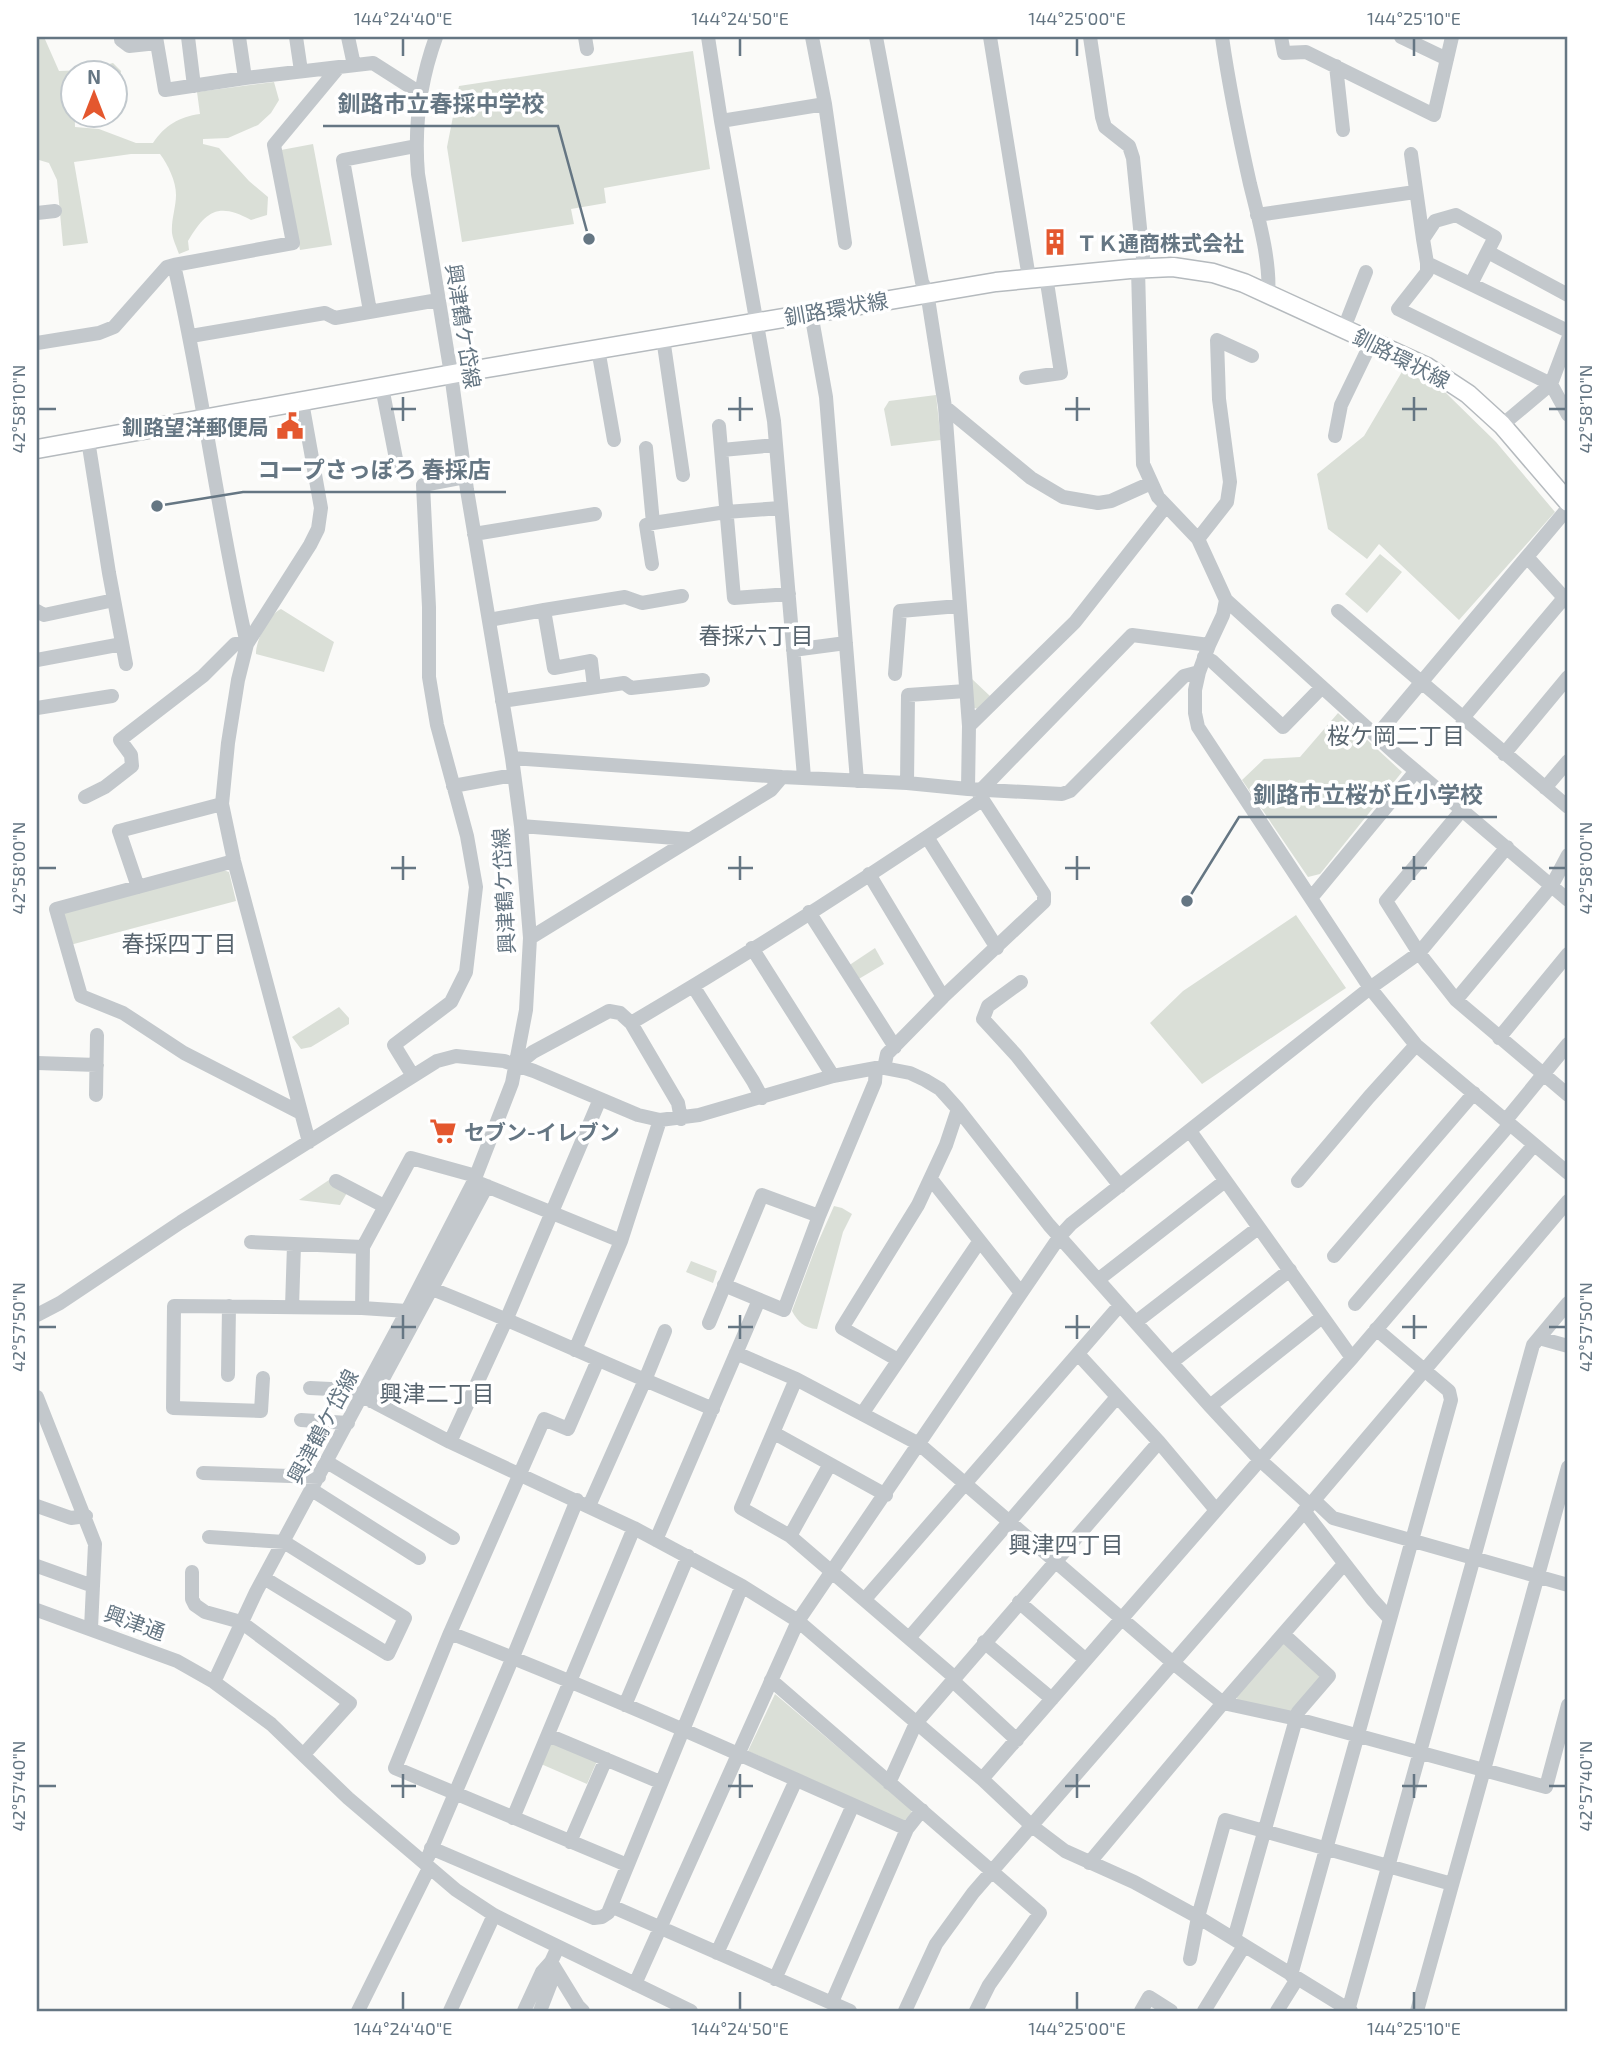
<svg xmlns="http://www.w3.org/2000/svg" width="1605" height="2048" viewBox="0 0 1605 2048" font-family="'Exo 2','Noto Sans JP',sans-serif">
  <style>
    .green { fill: #dadfd7 }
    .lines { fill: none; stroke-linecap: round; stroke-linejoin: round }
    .major-casing { stroke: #b5babe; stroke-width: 21 }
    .minor { stroke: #c3c8cc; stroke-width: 14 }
    .major { stroke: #fff; stroke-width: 18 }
    .ticks { fill: none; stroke: #657683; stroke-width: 2.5 }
    .labels { text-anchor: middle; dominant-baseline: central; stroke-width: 7; stroke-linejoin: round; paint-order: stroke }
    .poi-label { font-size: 21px; font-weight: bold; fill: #657683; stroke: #fff; text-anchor: start }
    .street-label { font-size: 21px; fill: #657683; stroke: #fff }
    .neighbourhood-label { font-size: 23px; fill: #57646e; stroke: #fff }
    .leader { fill: none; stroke: #657683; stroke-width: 2.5 }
    .callout-dot { fill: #657683; stroke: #fff; stroke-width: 2.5 }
    .callout-label { font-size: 23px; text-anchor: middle; font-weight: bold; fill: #657683; stroke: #fff; stroke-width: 7; stroke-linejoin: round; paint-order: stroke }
    .neatline { fill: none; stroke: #657683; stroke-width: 2.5 }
    .ticks-label { font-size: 18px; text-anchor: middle; fill: #657683 }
  </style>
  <rect width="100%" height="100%" fill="#fafaf8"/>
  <path class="green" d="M37 37H44L59 71 86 70 113 63 121 71 119 87 116 91V74H74L75 127 99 129 136 143H153C165 125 179 117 200 114L197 92 274 82 279 100 271 113 258 125 228 138 203 139V144L219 148 249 181 268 197 267 215 251 220C218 202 206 211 188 241L189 250 179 254C177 248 173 240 172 233 171 220 176 207 176 195 176 181 168 165 160 154H131L74 162 88 243 63 246 57 180 49 163 39 160 37 162Z
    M693 51 710 169 604 188 606 203 571 209 574 224 462 242 447 147 459 86Z
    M313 144 332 245 300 250 281 150Z
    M1403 370 1446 393 1496 442 1555 512 1459 620 1379 544 1367 559 1328 529 1317 474 1364 436Z
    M936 395 941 440 891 446 884 409 889 401Z
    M1380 554 1402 572 1367 613 1345 594Z
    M281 609 334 642 324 672 256 654C256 640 268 615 281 609Z
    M972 679 990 696 978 709 971 707Z
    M1338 713 1402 772 1320 874 1308 877 1242 780 1264 759 1300 757Z
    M223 870 229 872 236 901 70 945 62 918 65 912Z
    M1296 915 1346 988 1202 1084 1150 1023 1183 991Z
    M875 948 884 964 857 980 848 966Z
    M339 1007 349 1018V1024L311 1047 301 1049 292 1037Z
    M329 1180 348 1191 340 1205 299 1200Z
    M834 1206 842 1208 852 1214 843 1232 817 1329C804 1328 798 1322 792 1311L815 1249Z
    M691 1261 717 1271 713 1283 686 1272Z
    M1283 1641 1323 1676 1288 1714 1238 1701 1236 1695Z
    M775 1694 912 1810 910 1816 904 1821 748 1751Z
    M550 1741 597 1761 587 1784 541 1764Z"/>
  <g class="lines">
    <defs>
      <path id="major" d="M37 449 475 370 996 282 1130 269 1173 267 1213 273 1244 283 1427 367 1468 394 1502 425 1568 502"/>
    </defs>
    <use href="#major" class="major-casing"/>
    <path class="minor" d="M121 37V40L129 46 157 43
      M156 37 165 90 245 78 373 63 420 93
      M188 37 194 86
      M239 37 245 78
      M296 37 301 71
      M348 37 354 65
      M585 37 587 49
      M708 37 721 121 774 421 804 777
      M812 37 825 104 845 243
      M876 37 922 282 927 292 945 407 969 726 968 789
      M990 37 1029 278
      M1090 37 1102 117 1105 127 1129 146 1133 158 1144 268
      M1222 37C1229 86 1239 135 1250 184 1258 216 1271 262 1268 295
      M1281 37 1284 53 1306 52 1434 115 1452 37
      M1401 37 1447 59
      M1336 66 1343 130
      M721 121 825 104
      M1411 154 1423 239
      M37 213 55 211
      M1257 215 1415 192
      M1488 252 1568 295
      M1427 263 1423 239 1435 221 1456 215 1495 237 1471 284
      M1138 269 1143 464 1158 497 1198 539 1226 600 1223 615 1209 645 1199 672 1195 690V713L1198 727 1370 988 1416 1045 1568 1173
      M370 311 343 160 416 146
      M811 313 826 397 857 781
      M1344 328 1366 272
      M1568 331 1427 263V272L1398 309 1551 384 1568 415
      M191 336 325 313 335 318 438 300
      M663 338 683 475
      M37 343 99 333 114 327 167 267 174 265
      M598 349 614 440
      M1026 378 1061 373 1046 276
      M382 387 397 464
      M302 402 321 508 318 529 310 545 247 644 238 680 228 743 222 804 234 861 309 1142
      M945 407 1031 478 1063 497 1098 503 1111 501 1151 483
      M1502 425 1551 384 1568 339
      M719 426 734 598 789 594
      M1335 436 1341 405 1372 341
      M88 440 109 573 126 664
      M646 448 653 523 646 525 652 564
      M722 450 776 445
      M653 523 726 512 781 508
      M474 534 595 514
      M1198 539 1227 502 1230 482 1219 399 1217 340 1252 356
      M1527 557 1568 602
      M1226 600 1397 755 1568 900
      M37 611 44 615 114 600
      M1338 611 1568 807
      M489 620 544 610
      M793 650 846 643
      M1204 657 1212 661 1283 727 1322 687
      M37 660 122 644
      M895 674 900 611 959 606
      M594 687 591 661 554 668 544 610 625 597 642 603 682 596
      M502 701 624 683 631 688 703 680
      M37 708 112 696
      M1462 719 1564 598
      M969 726 1075 622 1166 506
      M1377 735 1568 508
      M1504 754 1568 677
      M512 758 782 777 907 783 968 789 1062 794 1070 791 1184 676 1199 672
      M907 783 908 695 966 691
      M453 786 514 775
      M1545 788 1568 761
      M982 789 1132 635 1209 645
      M85 797 105 787 132 766 131 755 120 740 203 676 235 644H247C218 518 203 390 174 265L293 243 274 145 338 68
      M1462 810 1386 901 1419 953 1456 1000 1568 1095
      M521 826 688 839
      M927 837 997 948
      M234 861 56 909 81 996 123 1013 184 1053 301 1113
      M869 874 943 997
      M138 887 119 831 222 804
      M1311 898 1416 771
      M809 912 895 1047
      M530 938 771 790 782 777
      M752 948 833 1076
      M1021 982 988 1006 983 1019 1016 1055 1120 1186
      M693 986 753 1081 762 1098
      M1456 1000 1552 885 1568 855
      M631 1023C750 953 867 878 982 800
      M1499 1038 1568 954
      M37 1063 97 1065
      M517 1065 533 1052 609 1011 620 1013 631 1023 678 1103 681 1119
      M884 1068 887 1054 943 997 1044 902V894L979 794
      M413 1076 394 1045 451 1002 466 972 476 887 467 836 437 725 429 677V607L423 485 465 477
      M96 1095 97 1035
      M1506 1120 1568 1044
      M1190 1131 1352 1358
      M931 1179 1021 1293
      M336 1181 384 1206
      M1298 1181 1369 1097 1416 1045
      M479 1183 621 1241
      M251 1242 363 1247
      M1334 1256 1474 1093
      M1099 1279 1225 1181
      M724 1285 784 1310 819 1216 875 1082 876 1068
      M432 1289C504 1317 574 1350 645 1380L589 1506
      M1355 1304 1510 1124
      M292 1307 294 1245
      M362 1308 363 1247 411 1158 476 1176
      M37 1315 60 1303 181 1222 437 1061 456 1056 504 1061 534 1071 638 1115 660 1120 699 1115 833 1076 876 1068H884L910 1073 925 1080 940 1089 958 1109 1049 1225 1210 1406 1260 1460 1310 1505
      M1136 1322 1258 1228
      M709 1323 762 1195 819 1216
      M665 1331 645 1380 713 1409
      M1539 1338 1568 1346
      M575 1350 621 1241 660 1120
      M736 1353 796 1379 919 1444 1172 1662 1223 1703 1297 1719 1546 1787 1568 1705
      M1078 1354 1159 1442 1216 1510
      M598 1360 568 1429 544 1419 450 1633 395 1768 627 1865
      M898 1360 842 1328 918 1205 946 1145 958 1109
      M1172 1362 1290 1270
      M228 1375 229 1306
      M263 1378 261 1411 173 1408 174 1306 362 1308 407 1311
      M796 1379 741 1508 790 1536 954 1677
      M310 1388 351 1390 450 1442 634 1528 742 1586 798 1621 982 1779 1032 1826 1065 1851 1134 1882 1198 1917 1351 2011
      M37 1397 95 1544 91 1628
      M371 1401 487 1186
      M1210 1406 1322 1317
      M862 1414 979 1242
      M301 1420 348 1423
      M774 1433 886 1495
      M450 1442 507 1318 600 1099
      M327 1462 453 1538
      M203 1473 319 1477
      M312 1490 419 1558
      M1314 1500 1333 1518 1568 1585
      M37 1506 71 1518 86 1516
      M1304 1511 1372 1599 1390 1619
      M790 1536 830 1464
      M209 1537 284 1542 405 1618 388 1654 264 1578
      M656 1540 759 1300
      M37 1566 93 1586
      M192 1572V1599L195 1605 205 1612 241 1622 350 1703 304 1754
      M865 1599 1120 1305
      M1019 1602 1086 1660
      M37 1610 177 1661 214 1682 271 1724 348 1798 456 1890 494 1915 520 1928 691 2011
      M450 1633C605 1693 756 1762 907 1829
      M909 1638 1117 1397
      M984 1642 1052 1699
      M771 1680 1040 1913 989 1985 976 2011
      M952 1680 1017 1740
      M214 1682 256 1592 407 1311 474 1181 512 1083 526 1010 530 938 521 826 512 758 467 490 451 374 418 174C414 127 420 81 436 37
      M625 1705 688 1556
      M548 1735 660 1782
      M982 1779 1260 1460 1352 1358 1534 1145
      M889 1783 916 1723 1159 1442
      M513 1818 634 1528
      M570 1842 606 1759
      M431 1848 594 1918 602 1917 608 1913 742 1586
      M428 1857 513 1657 577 1500
      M1089 1863 1223 1703 1344 1564
      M611 1906 850 2011
      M1234 1939 1298 1712 1329 1676 1283 1634
      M717 1953 796 1780
      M1190 1959 1198 1917 1225 1820 1452 1884
      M551 1962 578 2006 583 2011
      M1291 1975 1451 1400 1449 1391 1376 1329
      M775 1979 853 1805
      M635 1984 798 1621 1060 1236 1071 1224 1370 988 1419 953 1507 847
      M832 2002 907 1829 922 1810
      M358 2011 429 1868
      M450 2011 494 1915
      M524 2011 542 1972 551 1962 558 1947
      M540 2011 552 1980 557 1972
      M905 2011 936 1944 973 1893 1310 1505 1568 1201
      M1141 2011 1149 1997 1171 2011
      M1204 2011 1244 1946
      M1277 2011 1297 1979
      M1348 2011 1533 1345 1568 1303
      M1417 2011 1568 1467"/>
    <use href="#major" class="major"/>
  </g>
  <path class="ticks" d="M403 38V56M740 38V56M1077 38V56M1414 38V56M403 397V421M740 397V421M1077 397V421M1414 397V421M38 409H56M391 409H416M728 409H753M1065 409H1090M1402 409H1427M1549 409H1566M403 856V880M740 856V880M1077 856V880M1414 856V880M38 868H56M391 868H416M728 868H753M1065 868H1090M1402 868H1427M1549 868H1566M403 1315V1339M740 1315V1339M1077 1315V1339M1414 1315V1339M38 1327H56M391 1327H416M728 1327H753M1065 1327H1090M1402 1327H1427M1549 1327H1566M403 1774V1798M740 1774V1798M1077 1774V1798M1414 1774V1798M38 1786H56M391 1786H416M728 1786H753M1065 1786H1090M1402 1786H1427M1549 1786H1566M403 1992V2010M740 1992V2010M1077 1992V2010M1414 1992V2010"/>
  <defs>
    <symbol id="building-bare" viewBox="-9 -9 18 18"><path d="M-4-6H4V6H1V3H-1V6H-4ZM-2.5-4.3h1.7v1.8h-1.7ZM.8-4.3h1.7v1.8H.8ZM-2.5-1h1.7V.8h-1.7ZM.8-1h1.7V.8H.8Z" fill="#e4572e" stroke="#fff" stroke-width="2.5" paint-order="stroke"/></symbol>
    <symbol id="civic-bare" viewBox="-9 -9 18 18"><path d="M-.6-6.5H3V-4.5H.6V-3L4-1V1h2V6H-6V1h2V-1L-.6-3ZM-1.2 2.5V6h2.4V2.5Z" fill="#e4572e" stroke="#fff" stroke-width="2.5" paint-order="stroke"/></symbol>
    <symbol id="supermarket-bare" viewBox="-9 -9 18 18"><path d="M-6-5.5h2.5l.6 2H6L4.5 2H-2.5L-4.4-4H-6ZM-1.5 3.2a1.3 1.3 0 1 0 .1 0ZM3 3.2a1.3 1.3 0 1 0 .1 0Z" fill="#e4572e" stroke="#fff" stroke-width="2.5" paint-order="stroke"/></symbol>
  </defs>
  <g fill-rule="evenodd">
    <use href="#building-bare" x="1036" y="223" width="38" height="38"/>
    <use href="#civic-bare" x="271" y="407" width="38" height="38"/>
    <use href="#supermarket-bare" x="424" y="1112" width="38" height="38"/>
  </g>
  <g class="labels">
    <g class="poi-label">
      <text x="1076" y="242">ＴＫ通商株式会社</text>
      <text x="269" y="426" text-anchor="end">釧路望洋郵便局</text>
      <text x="464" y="1131">セブン-イレブン</text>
    </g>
    <g class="street-label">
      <text transform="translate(836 308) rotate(-10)">釧路環状線</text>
      <text transform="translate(464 326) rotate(81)">興津鶴ケ岱線</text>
      <text transform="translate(1402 358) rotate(27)">釧路環状線</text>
      <text transform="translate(503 891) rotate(-93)">興津鶴ケ岱線</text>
      <text transform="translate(322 1426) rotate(-62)">興津鶴ケ岱線</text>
      <text transform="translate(135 1622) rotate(20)">興津通</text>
    </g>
    <g class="neighbourhood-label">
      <text x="756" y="635">春採六丁目</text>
      <text x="1396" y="735">桜ケ岡二丁目</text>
      <text x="179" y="943">春採四丁目</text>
      <text x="437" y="1393">興津二丁目</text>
      <text x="1066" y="1544">興津四丁目</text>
    </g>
  </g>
  <path class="leader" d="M589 239L558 126H323M157 506L243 492H506M1187 901L1239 817H1497"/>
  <g class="callout-dot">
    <circle cx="589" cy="239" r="7"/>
    <circle cx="157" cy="506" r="7"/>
    <circle cx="1187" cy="901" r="7"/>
  </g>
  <g class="callout-label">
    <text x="441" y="112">釧路市立春採中学校</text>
    <text x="374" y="478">コープさっぽろ 春採店</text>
    <text x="1368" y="803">釧路市立桜が丘小学校</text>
  </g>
  <rect width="1605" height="2048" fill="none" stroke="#ffffff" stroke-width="77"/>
  <g transform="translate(94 94)"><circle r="33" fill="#ffffff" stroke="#c1c8cd" stroke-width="2"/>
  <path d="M0-5L12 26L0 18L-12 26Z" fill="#e4572e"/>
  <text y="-10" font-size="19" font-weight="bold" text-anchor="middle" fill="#657683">N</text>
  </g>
  <rect x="38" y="38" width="1528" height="1972" class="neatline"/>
  <g class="ticks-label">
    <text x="403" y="25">144°24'40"E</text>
    <text x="740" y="25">144°24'50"E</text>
    <text x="1077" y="25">144°25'00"E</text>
    <text x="1414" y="25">144°25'10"E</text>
    <text transform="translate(19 409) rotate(-90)" y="6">42°58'10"N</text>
    <text transform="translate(1586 409) rotate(-90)" y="6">42°58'10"N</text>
    <text transform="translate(19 868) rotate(-90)" y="6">42°58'00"N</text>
    <text transform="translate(1586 868) rotate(-90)" y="6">42°58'00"N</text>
    <text transform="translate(19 1327) rotate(-90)" y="6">42°57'50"N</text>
    <text transform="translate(1586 1327) rotate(-90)" y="6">42°57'50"N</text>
    <text transform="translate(19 1786) rotate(-90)" y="6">42°57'40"N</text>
    <text transform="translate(1586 1786) rotate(-90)" y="6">42°57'40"N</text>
    <text x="403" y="2035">144°24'40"E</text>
    <text x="740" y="2035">144°24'50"E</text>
    <text x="1077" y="2035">144°25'00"E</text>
    <text x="1414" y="2035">144°25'10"E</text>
  </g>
</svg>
